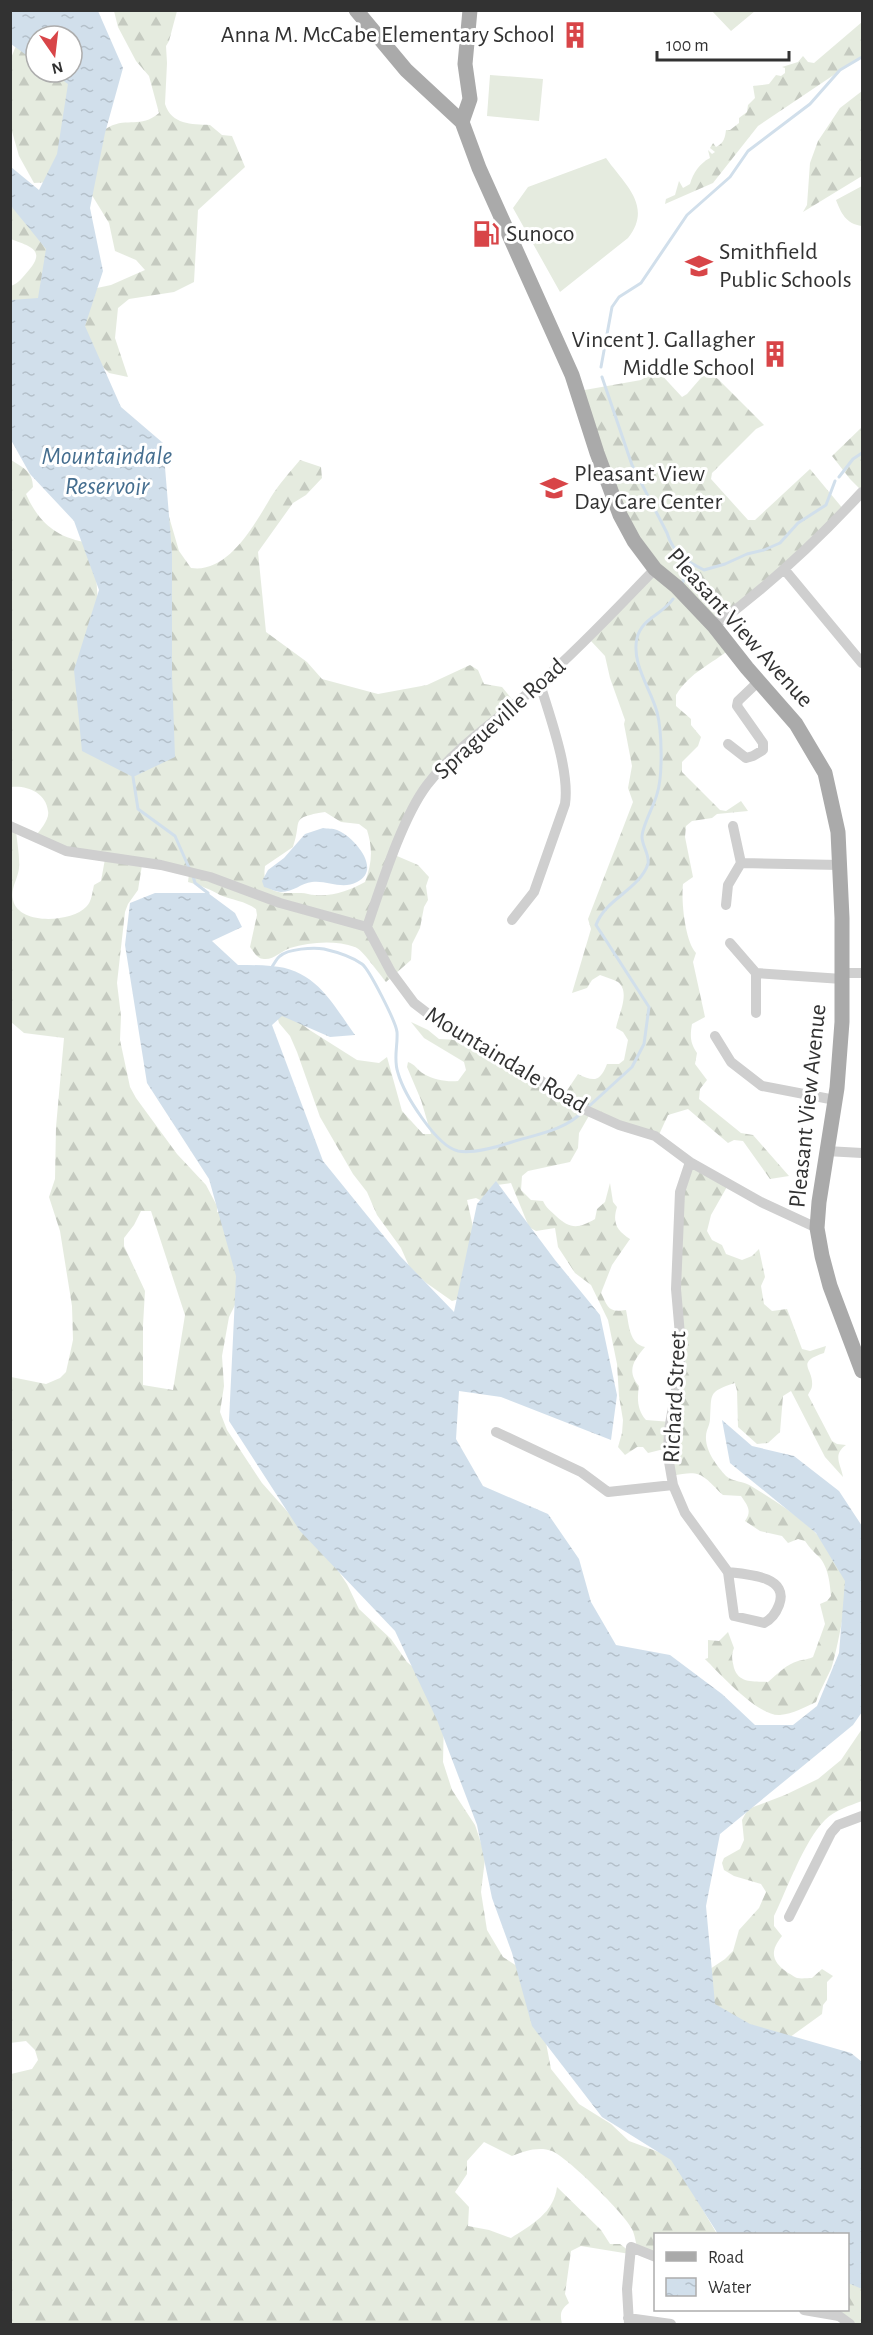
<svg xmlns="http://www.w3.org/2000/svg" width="873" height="2335" viewBox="0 0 873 2335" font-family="'Alegreya Sans',sans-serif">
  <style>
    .forest { fill: url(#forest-firs); fill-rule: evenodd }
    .pitch { fill: #e5ebdf }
    .water { fill: url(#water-ripples) }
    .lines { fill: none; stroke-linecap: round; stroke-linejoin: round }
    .stream { stroke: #d1dfeb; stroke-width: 3 }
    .street { stroke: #cfcfcf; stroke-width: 10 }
    .primary { stroke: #aaa; stroke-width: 15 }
    .labels { text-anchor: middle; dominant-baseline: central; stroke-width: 6; stroke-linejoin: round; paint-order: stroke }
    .poi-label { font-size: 24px; fill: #323232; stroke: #fff; text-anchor: start }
    .street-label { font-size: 24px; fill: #323232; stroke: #fff }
    .water-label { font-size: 26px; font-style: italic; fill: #456e8f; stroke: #fff }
  </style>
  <defs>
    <pattern id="forest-firs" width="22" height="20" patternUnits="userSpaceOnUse" patternTransform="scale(1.5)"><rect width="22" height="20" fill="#e5ebdf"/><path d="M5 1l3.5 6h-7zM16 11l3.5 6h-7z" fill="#c5cac0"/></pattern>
    <pattern id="water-ripples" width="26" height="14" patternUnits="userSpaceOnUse" patternTransform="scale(1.5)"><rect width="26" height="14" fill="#d1dfeb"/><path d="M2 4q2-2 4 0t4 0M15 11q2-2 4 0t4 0" fill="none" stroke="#b4c0ca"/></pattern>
  </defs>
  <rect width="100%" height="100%" fill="#fff"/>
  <path class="forest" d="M114 11H177L169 41 166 46 167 63 165 104C172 125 191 124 210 125L222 135 232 136 245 167 198 210 194 282 174 292 129 299 118 308 115 338 128 377 109 373 93 357 77 299 83 291 111 285 145 270 136 260 115 251 109 223 90 192 97 135C101 133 105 129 109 127 128 117 140 129 159 113L149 76 136 61 118 27Z
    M862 22V56L758 126 713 183 665 204 666 199 675 195 679 181 683 188 690 184C693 173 700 163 710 158L708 150 712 154 715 152 710 148 713 143 716 147C724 143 725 138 726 130H730L739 123V118L747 112 748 105 755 98 753 86 769 84 776 75 781 76 785 73V68L782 67 798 62 803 56 808 62 814 63Z
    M18 41 36 50V72H66L76 81 51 182 34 183 19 156 11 128V58Z
    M862 91V176L803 212 807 205 810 163 818 141 840 108Z
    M10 207 28 211 48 222 55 285 30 308 11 312V286C19 283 23 277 29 270 47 249 28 246 11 239Z
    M657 370 682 397 687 394 706 372 718 379 764 425 756 429 712 473 711 479 748 520H755L810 469 844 510 715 627 731 648C711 665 691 671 676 695V706L691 719V725L701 737 698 746 682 762V772L720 810 726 811 741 801 748 811 717 814 712 818 692 821 686 826 685 837 693 877 683 884C681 901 685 941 696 953L693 962 705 1017 692 1024C690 1036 690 1043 697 1053L695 1064 707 1080 700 1089 699 1099 741 1133 753 1135 789 1176 770 1179 743 1141 734 1140 728 1143 688 1109 668 1115 657 1139 590 1114 579 1133 578 1148 570 1162 528 1171 522 1176 521 1190 531 1200 543 1201C547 1209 550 1210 556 1216 570 1229 578 1229 595 1219L597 1209 605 1202 610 1183 613 1202 617 1207C612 1223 617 1231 630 1239L612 1265 601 1293C608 1307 608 1313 626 1310 629 1324 629 1344 645 1347 634 1360 626 1371 639 1386 637 1398 637 1410 646 1420L671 1422 678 1383 680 1197 690 1164 728 1185 711 1215 707 1231 712 1240 722 1245 726 1254 742 1260 752 1256 759 1249 765 1277 761 1286 764 1304 772 1311 787 1309 802 1349 810 1351 826 1346 824 1353C794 1363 814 1368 812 1386 812 1389 809 1392 808 1395L832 1441 837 1444 846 1445C832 1455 841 1464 843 1477L825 1457 791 1391 783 1396 780 1432 768 1443 757 1444 738 1427 737 1391 735 1383C707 1392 712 1394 710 1419 710 1425 706 1430 706 1436 705 1451 717 1466 726 1476 733 1482 744 1481 751 1486 790 1510 830 1535 847 1580 850 1587 835 1660 831 1669 826 1680 820 1690 816 1702 805 1707 793 1714 780 1715 759 1717 720 1674 705 1659L708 1658V1640L719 1641 728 1632 734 1648C731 1656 732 1659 734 1668 739 1684 754 1681 768 1682 777 1674 787 1664 798 1661 804 1659 807 1660 813 1657L825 1624 820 1604 827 1601 831 1596C830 1583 828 1564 817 1555 812 1550 809 1547 805 1541L798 1539 788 1543 782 1536 760 1531 745 1521C752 1511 748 1506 741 1496L723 1495C702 1475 702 1469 672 1476L668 1448 648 1453 643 1447H637L625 1455 618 1447 622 1433 623 1420 619 1396 617 1364 608 1320 591 1285 575 1273 558 1247 555 1228 536 1231 529 1227 511 1183 497 1185 484 1202 476 1198 467 1200 483 1272 477 1294 452 1301 425 1282 409 1266 401 1248 377 1215 367 1192 353 1174 320 1117 297 1052 290 1036 279 1023 276 1012 289 1014 308 1029 357 1060 379 1063 387 1057 402 1111 423 1134H431L421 1100 407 1067 408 1062C415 1064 417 1070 424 1074 434 1080 447 1082 458 1081L466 1070 464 1062 424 1038 411 1022 428 1030 439 1039 459 1040 564 1095 578 1074C594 1082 600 1082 607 1064H619L624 1060 628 1040 623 1032 616 1028C618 1016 631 992 618 982 613 979 605 977 600 975L592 980 587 988 572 993 591 929 588 919 633 802 628 788 632 766 624 724 625 720 610 678 605 656 591 641 660 570 621 514 579 391 641 380Z
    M862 427V491L850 479 832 456Z
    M11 460C22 467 33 471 33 487L26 494C38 521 54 536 84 542L96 574 98 604 165 503 179 551 191 568C228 574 255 524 271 497 279 484 290 472 300 460L321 467 322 478 306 495 293 503 258 552 266 632 307 662 322 679 378 694 427 685 470 665 478 670 484 684 502 687 515 703 439 773 408 820 397 856 418 865 429 877 426 886 428 900 424 907 420 928 412 944 411 960 386 982C380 975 362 949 355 947 335 940 310 942 290 948 281 951 274 960 264 959 257 959 254 952 250 947L257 915 256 909C245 901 232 900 220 895 209 889 200 885 188 882L189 874 142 865 138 890 128 904 125 912 117 983 121 1016 120 1040 130 1087 136 1098 177 1154 206 1185 217 1206V1212L221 1213 242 1291 229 1317 222 1356 224 1386 220 1412 227 1430 262 1483 333 1563 347 1584 359 1609 391 1639 407 1662 429 1681 444 1716 443 1762 452 1790 475 1825 482 1846 485 1859 481 1892 487 1930 503 1957 523 1970 539 2006 551 2069 579 2104 611 2124 629 2141 672 2157 717 2234H656L655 2257 638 2251C636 2244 635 2235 632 2229 625 2214 567 2157 552 2151 539 2146 524 2151 512 2156L484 2142 467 2161V2174L455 2192 469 2207 468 2226 489 2230 511 2238C531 2225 554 2213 557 2187L601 2230 610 2244H620L629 2251 630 2254 581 2246 571 2251 565 2294 569 2303C560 2310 560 2314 562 2324H11V2074L32 2069 38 2060 35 2050 26 2041 10 2043 11 1377 46 1384 60 1378 66 1372 73 1340 72 1306 60 1231 49 1197 55 1179 56 1127 64 1038 24 1033 11 1022 10 827 16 831C17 843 20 856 19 868 18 879 10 889 13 900 19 926 72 922 86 907 92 901 92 893 94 885L101 881 105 859 35 837C40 830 50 819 48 811 46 792 26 785 11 787ZM325 812 341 822 359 824 367 830C373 849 372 863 365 882 351 890 332 897 315 895 310 895 306 893 301 893 280 893 261 895 265 866L293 847C303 820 288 818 325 812ZM141 1211H151L185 1315 173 1390 143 1385V1325L145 1291 124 1246V1238L134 1225Z
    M862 1729V1801C849 1806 835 1810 825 1820 804 1841 787 1889 774 1916V1926L782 1936C769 1952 772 1962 788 1973 789 1973 796 1978 797 1978 801 1979 808 1978 812 1978L822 1969 833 1976 827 1982V2000L823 2005 822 2014 786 2040 726 2017 706 1996 710 1969 725 1959 733 1951 739 1930 759 1908 766 1892 761 1884 734 1876 724 1870 722 1863 724 1858 740 1849 744 1840 742 1820 748 1809 785 1795 818 1779 841 1760Z
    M848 2274 862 2280V2324H849L801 2310H848Z"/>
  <path class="pitch" d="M712 11H755L731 31Z
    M490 75 543 79 539 121 487 116Z
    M606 158C625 185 653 206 628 238L560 292 513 208 528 187Z
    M862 186V226C846 224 841 213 836 200Z"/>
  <path class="water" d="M11 10 98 11 123 68 105 133 90 208 103 271 85 326 121 407 163 443 172 552V674L175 757 133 777 82 751 74 670 99 590 74 521 30 474 11 440V300L38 298 46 249 11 206V167L39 190 57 154 68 84 51 72H72V36H36V62L11 44Z
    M323 828C327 829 333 828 337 830 353 836 383 869 357 882 342 890 327 880 312 882 301 883 294 892 281 892 276 892 269 888 264 887L262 881 268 870 284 858 305 834Z
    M155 893H208L235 913 242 927 212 941 238 965C249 965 260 965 271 966 316 969 332 1003 355 1035L330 1037 282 1016 272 1025 323 1161 400 1256 454 1312 477 1204 496 1181 555 1260 600 1315 617 1395 611 1440 501 1397 459 1391 456 1439 483 1486 548 1514 579 1559 591 1602 616 1645 670 1655 722 1694 755 1725H793L817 1706 839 1653 845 1581 816 1533 730 1463 722 1420 752 1446 794 1456 839 1491 862 1526V1712L853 1725 720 1834 706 1906 715 2004 750 2024 851 2053 862 2062V2289L848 2283V2234H718L671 2160 602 2117 532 2026 512 1953 492 1898 477 1825 437 1720 395 1631 300 1531 229 1421 236 1276 209 1179 147 1083 125 945 130 903Z"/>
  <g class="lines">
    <path class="stream" d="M601 367 612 307 619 297 641 283 687 215 730 177 748 151 810 104 840 70 862 57
      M602 377 632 465 667 533C673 553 686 561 704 570L725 564 747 554 764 550 780 543 798 523 826 505 835 481
      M839 477 853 459 862 453
      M683 582 684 560
      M133 777 138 809 175 836 190 870
      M193 876 195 883 208 893
      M272 967C274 964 277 958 280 956 288 949 313 947 324 949 337 952 351 956 362 964 369 969 396 1022 397 1032 398 1046 393 1059 398 1073 404 1094 436 1146 458 1151 473 1154 497 1147 512 1142 534 1135 566 1130 582 1112
      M587 1108 632 1067 644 1044 649 1007 596 925C605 899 639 890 648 864 650 855 642 846 642 837 642 826 654 806 657 794 663 776 662 731 657 712 651 689 631 664 637 638 642 618 662 615 673 599"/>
    <path class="street" d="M784 569 862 663
      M714 626C767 587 817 541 862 492
      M728 744 746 758 753 756 763 750V743L737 706 738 701 759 681
      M10 826 66 851 161 865 210 877 280 903 367 927 391 972 414 1003 444 1026 537 1078 579 1107 619 1125 655 1136 690 1162 761 1202 817 1228
      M733 826 741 863 840 865
      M726 905 728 885 741 863
      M512 920 534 892 565 804C570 771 550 717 540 684
      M367 927C381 886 402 818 427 785 459 743 504 716 542 681 582 646 618 607 655 569
      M730 943 756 973 842 979
      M756 973V1013
      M842 973H862
      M715 1036 731 1062 762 1086 835 1100
      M826 1151 862 1153
      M690 1162 680 1192 676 1289 680 1335V1366L669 1430 668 1456 673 1485 685 1513 728 1572 734 1616 764 1623C772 1619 776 1613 779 1605 790 1576 746 1574 728 1572
      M496 1432 581 1472 608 1492 673 1485
      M789 1917 831 1833 838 1825 862 1816
      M804 2310 839 2316 850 2324
      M628 2318 671 2324
      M629 2324 627 2289 631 2247 656 2257"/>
    <path class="primary" d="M356 10 406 70 462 122
      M470 10 465 64 470 99 462 122 479 168 572 375 597 453 620 515 634 541 655 569 677 587 714 626 747 668 796 724 825 773 838 832 842 918V1022L837 1088 819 1202 817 1228 822 1256 830 1286 862 1371"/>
  </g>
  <defs>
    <symbol id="building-bare" viewBox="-9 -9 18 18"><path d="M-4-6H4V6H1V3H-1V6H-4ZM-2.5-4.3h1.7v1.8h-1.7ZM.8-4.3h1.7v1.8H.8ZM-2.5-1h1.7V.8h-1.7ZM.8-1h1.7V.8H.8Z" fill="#d84548" stroke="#fff" stroke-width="2.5" paint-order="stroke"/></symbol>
    <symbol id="fuel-bare" viewBox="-9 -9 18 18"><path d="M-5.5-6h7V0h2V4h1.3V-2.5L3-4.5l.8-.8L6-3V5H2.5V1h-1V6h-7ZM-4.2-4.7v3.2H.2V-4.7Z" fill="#d84548" stroke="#fff" stroke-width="2.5" paint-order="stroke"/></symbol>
    <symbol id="school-bare" viewBox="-9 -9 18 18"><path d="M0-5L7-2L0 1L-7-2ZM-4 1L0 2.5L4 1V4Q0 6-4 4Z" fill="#d84548" stroke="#fff" stroke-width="2.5" paint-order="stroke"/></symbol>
  </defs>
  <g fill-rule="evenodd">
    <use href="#building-bare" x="556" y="16" width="38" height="38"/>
    <use href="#fuel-bare" x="467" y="215" width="38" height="38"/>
    <use href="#school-bare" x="680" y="247" width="38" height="38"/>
    <use href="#building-bare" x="756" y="335" width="38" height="38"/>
    <use href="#school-bare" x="535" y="469" width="38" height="38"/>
  </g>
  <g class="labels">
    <g class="poi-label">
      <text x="555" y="35" text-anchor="end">Anna M. McCabe Elementary School</text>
      <text x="506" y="234">Sunoco</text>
      <text x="719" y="252">Smithfield<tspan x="719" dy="28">Public Schools</tspan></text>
      <text x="755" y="340" text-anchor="end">Vincent J. Gallagher<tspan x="755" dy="28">Middle School</tspan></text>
      <text x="574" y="474">Pleasant View<tspan x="574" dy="28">Day Care Center</tspan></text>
    </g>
    <g class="street-label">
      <text transform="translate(740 628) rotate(48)">Pleasant View Avenue</text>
      <text transform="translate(500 719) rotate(-42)">Spragueville Road</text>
      <text transform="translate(506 1060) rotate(31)">Mountaindale Road</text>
      <text transform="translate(808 1106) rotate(-84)">Pleasant View Avenue</text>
      <text transform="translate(675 1397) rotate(-87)">Richard Street</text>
    </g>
    <g class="water-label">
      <text x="107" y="456">Mountaindale<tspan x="107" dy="30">Reservoir</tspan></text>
    </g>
  </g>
  <rect width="873" height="2335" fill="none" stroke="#323232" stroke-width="24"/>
  <rect x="654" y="2233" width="195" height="78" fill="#ffffff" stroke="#adadad" stroke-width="1.5"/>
  <rect x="666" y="2252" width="30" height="9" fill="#aaaaaa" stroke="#adadad" stroke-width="1.5"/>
  <text x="708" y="2263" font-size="18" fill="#323232">Road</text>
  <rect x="666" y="2278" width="30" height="18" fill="url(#water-ripples)" stroke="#adadad" stroke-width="1.5"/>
  <text x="708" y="2293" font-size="18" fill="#323232">Water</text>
  <g transform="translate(54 54) rotate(166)"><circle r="28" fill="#ffffff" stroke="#adadad" stroke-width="1.5"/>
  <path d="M0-4.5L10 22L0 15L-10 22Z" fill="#d84548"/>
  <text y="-9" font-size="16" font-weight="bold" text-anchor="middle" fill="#323232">N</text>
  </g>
  <path d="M657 51v9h132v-9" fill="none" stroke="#323232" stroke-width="3"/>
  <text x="666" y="51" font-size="18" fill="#323232" stroke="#ffffff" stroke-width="4.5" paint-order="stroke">100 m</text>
</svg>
